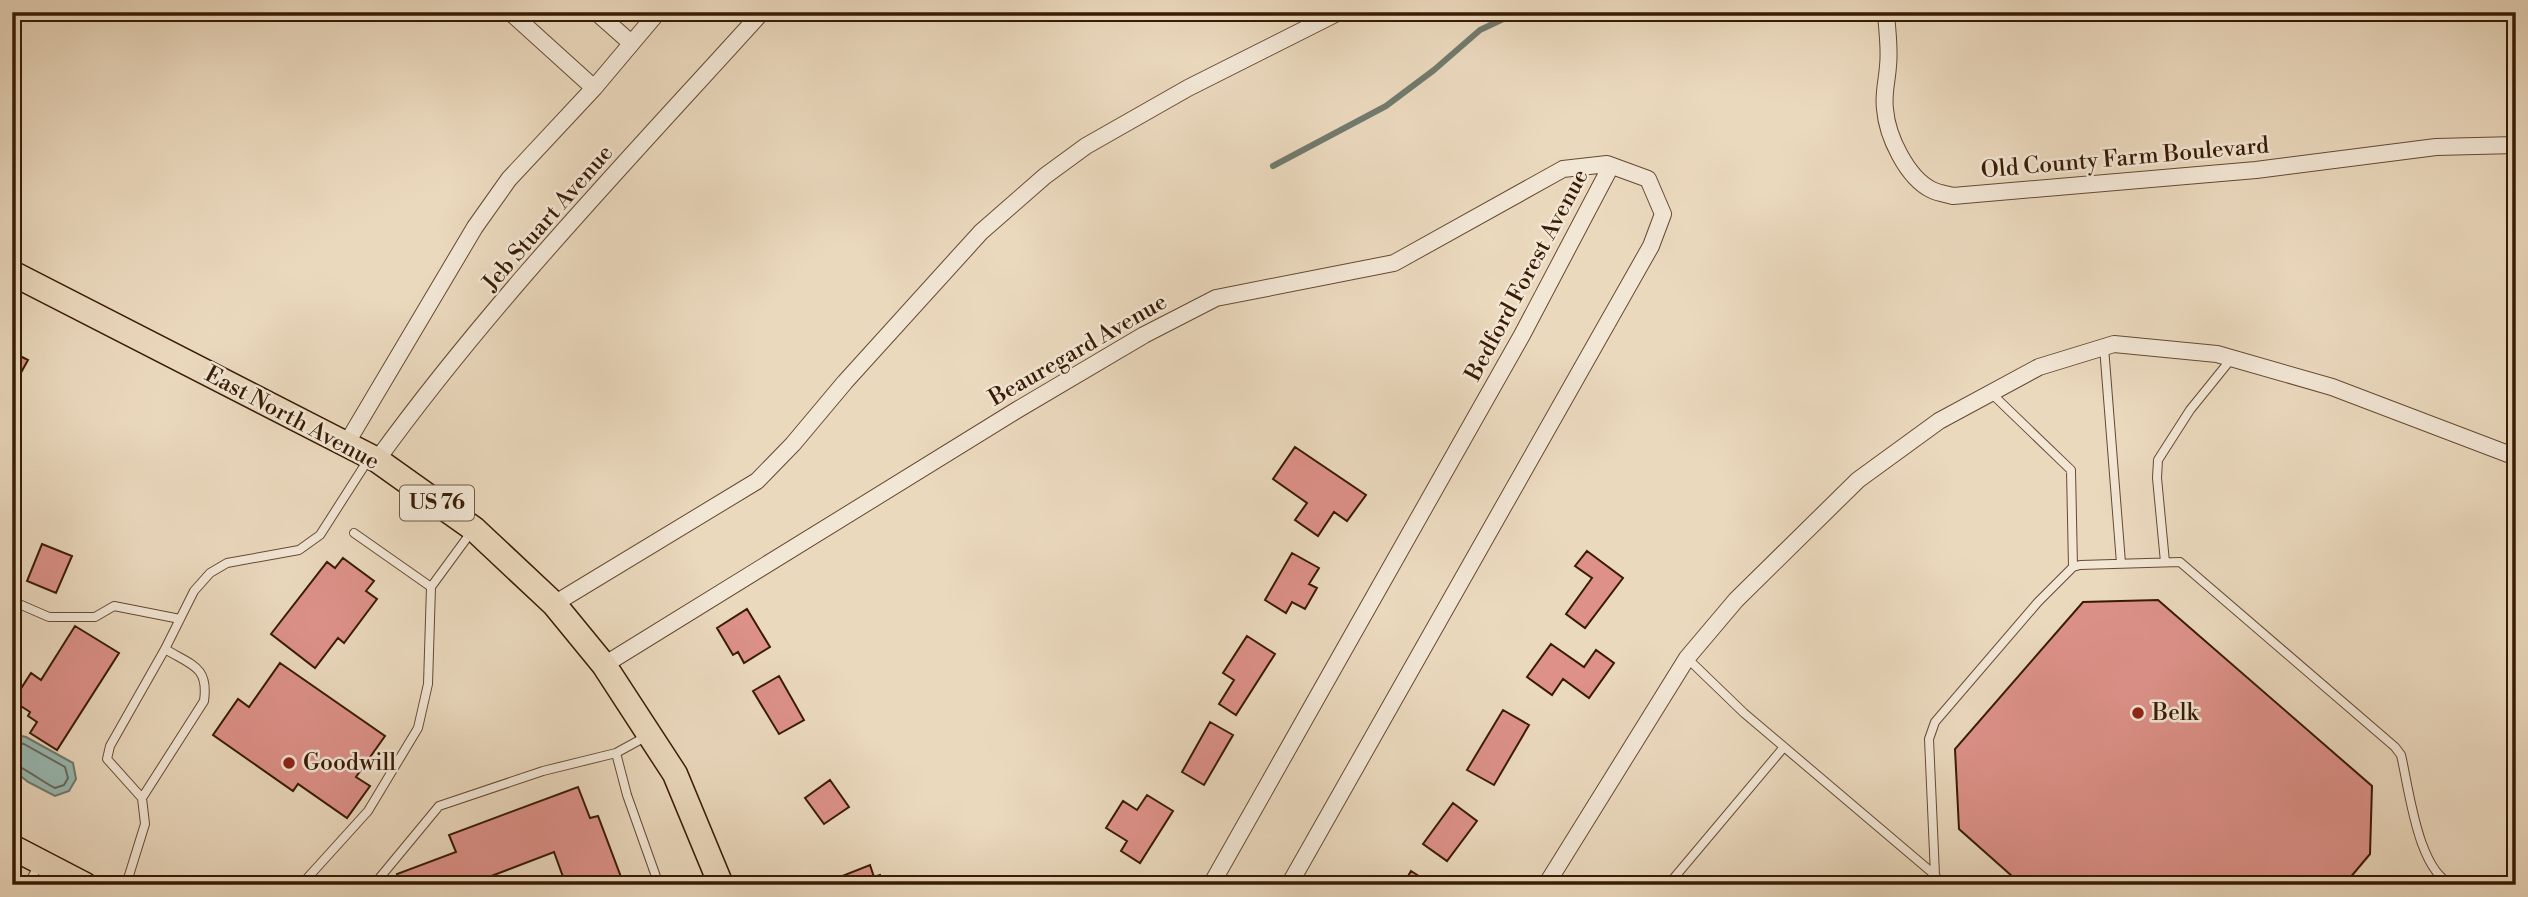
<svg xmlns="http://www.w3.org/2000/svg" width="2528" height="897" viewBox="0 0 2528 897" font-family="'Libre Bodoni',serif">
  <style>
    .water { fill: #98bab4; stroke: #727a6d; stroke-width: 2 }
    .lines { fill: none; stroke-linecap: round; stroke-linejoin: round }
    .shore { stroke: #686a5c; stroke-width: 2 }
    .stream { stroke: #727a6d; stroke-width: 6 }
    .building { fill: #dd9189; stroke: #381b03; stroke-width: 2 }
    .lane-casing { stroke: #654a32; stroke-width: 10 }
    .street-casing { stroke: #654a32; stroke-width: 18 }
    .primary-casing { stroke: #381b03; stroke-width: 27 }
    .lane { stroke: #f2e6d5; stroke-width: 8 }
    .street { stroke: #f2e6d5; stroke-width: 16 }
    .primary { stroke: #ebd9be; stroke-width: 24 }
    .poi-dot { fill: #8f2418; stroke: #f2e6d5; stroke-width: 2.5 }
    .labels { text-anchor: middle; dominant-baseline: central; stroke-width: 5; stroke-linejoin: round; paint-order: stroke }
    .shield { fill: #f2e6d5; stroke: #705842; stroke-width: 2 }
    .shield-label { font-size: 21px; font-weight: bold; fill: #381b03 }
    .street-label { font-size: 23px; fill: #381b03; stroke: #f2e6d5 }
    .poi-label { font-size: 23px; fill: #381b03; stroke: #f2e6d5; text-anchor: start }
  </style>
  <rect width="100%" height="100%" fill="#ebd9be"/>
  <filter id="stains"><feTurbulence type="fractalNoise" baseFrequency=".00286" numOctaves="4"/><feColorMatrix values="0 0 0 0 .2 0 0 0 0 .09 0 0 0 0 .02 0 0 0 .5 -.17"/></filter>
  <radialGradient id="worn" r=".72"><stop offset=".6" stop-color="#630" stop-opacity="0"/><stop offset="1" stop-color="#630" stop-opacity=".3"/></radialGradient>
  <path class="water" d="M12 734 26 737 73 763 76 779 69 791 55 796 28 782 12 769Z"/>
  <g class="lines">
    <path class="shore" d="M12 741 24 744 65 767 68 778 64 785 55 788C44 783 21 765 12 764"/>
    <path class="stream" d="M1273 166 1386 106 1434 70 1480 30 1518 12"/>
  </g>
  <path class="building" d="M12 352 28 360 12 389Z
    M1295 447 1366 495 1347 521 1334 512 1318 536 1295 520 1307 503 1273 479Z
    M42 544 72 556 56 593 27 581Z
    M1587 551 1623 578 1585 628 1566 614 1592 578 1575 566Z
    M1292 553 1319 568 1309 584 1317 588 1305 609 1292 602 1286 613 1265 600Z
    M343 558 374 581 366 591 377 599 344 643 338 638 315 668 271 634 327 562 335 568Z
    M2158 600 2372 786 2370 854 2344 885H2022L1959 829 1955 749 2083 602Z
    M747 609 770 647 744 663 738 652 733 655 717 628Z
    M75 626 119 653 57 750 30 733 37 722 28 716 30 712 13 701 31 673 41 680Z
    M1247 636 1275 654 1236 715 1219 704 1234 680 1223 673Z
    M1551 644 1584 667 1596 650 1614 663 1589 698 1563 679 1552 695 1527 677Z
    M280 663 385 736 356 777 370 786 347 818 298 784 293 791 213 735 238 699 249 707Z
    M779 676 804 720 779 734 753 691Z
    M1503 710 1529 725 1494 785 1467 770Z
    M1210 722 1233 735 1204 785 1182 772Z
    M830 780 849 807 824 824 805 798Z
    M578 787 590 818 598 816 624 885H566L554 852 468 885H401L397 874 456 852 449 835Z
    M1147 795 1173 811 1140 863 1121 851 1127 841 1106 828 1123 801 1137 810Z
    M1453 803 1477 821 1447 861 1423 844Z
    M870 865 874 877 880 875 884 885H839L837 878Z
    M1411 871 1433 885H1403Z"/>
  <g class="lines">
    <defs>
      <path id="lane" d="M2104 347 2121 563
        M1990 392 2071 470 2073 567
        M354 533 431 587
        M2165 562 2157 478 2158 460 2190 410 2232 358
        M12 601 49 617H95L114 606 180 619
        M1687 658 1744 713 1935 875 1941 885
        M616 753 627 795 659 885
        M142 798 204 701C209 666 191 665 165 649
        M1935 875 1929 739 1935 722 2038 602 2073 567 2080 565 2180 562 2395 747 2401 755C2409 788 2418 874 2454 885
        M28 885 39 864
        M126 885 145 824 142 798 107 759 110 746 165 649 194 591 210 573 227 563 299 550 320 535 368 460
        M301 885 368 811 418 728 428 684 431 587 472 531
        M377 885V881L439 806 543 771 616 753 647 736
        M1668 885 1784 747"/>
      <path id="street" d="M510 12 594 88
        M596 12 631 43
        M1886 12C1887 30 1890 49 1888 66 1887 81 1883 94 1885 109 1887 136 1907 178 1932 190 1938 193 1946 194 1953 196L2256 170 2436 147 2516 145
        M345 446 475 227 509 179 594 88 658 12
        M377 460C492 301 630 158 762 12
        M554 604 757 481 793 444 845 382 981 232 1045 176 1086 146 1188 88 1339 12
        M604 665 1017 410 1144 335 1216 298 1394 263 1563 169 1607 164 1648 179 1663 214 1651 246 1289 885
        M1211 885 1522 335 1611 166
        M1546 885 1687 658 1736 600 1858 480 1939 421 2039 367 2114 344 2217 354 2332 387 2516 457"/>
      <path id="primary" d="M12 273 377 460 474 529 554 604 604 665 675 774 721 885
        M12 847 85 885"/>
    </defs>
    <use href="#lane" class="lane-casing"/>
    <use href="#street" class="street-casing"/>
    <use href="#primary" class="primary-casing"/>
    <use href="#lane" class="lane"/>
    <use href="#street" class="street"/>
    <use href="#primary" class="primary"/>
  </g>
  <g class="poi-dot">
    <circle cx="2138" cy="713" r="7"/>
    <circle cx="289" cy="763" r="7"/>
  </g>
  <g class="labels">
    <rect class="shield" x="400" y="485.5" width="74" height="35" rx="5"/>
    <g class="shield-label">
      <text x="437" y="503">US 76</text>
    </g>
    <g class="street-label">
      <text transform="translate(2125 158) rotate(-5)">Old County Farm Boulevard</text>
      <text transform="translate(548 218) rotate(-49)">Jeb Stuart Avenue</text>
      <text transform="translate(1527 275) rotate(-62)">Bedford Forest Avenue</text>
      <text transform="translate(1078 350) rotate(-30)">Beauregard Avenue</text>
      <text transform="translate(292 418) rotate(28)">East North Avenue</text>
    </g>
    <g class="poi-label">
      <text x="2152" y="713">Belk</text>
      <text x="303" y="763">Goodwill</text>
    </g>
  </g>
  <rect width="2528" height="897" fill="none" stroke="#ebd9be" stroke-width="42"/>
  <rect x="14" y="14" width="2500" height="869" fill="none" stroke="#381b03" stroke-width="3.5"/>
  <rect x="21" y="21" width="2486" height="855" fill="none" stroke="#381b03" stroke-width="2"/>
  <rect width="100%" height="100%" filter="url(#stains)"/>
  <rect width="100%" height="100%" fill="url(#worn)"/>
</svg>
